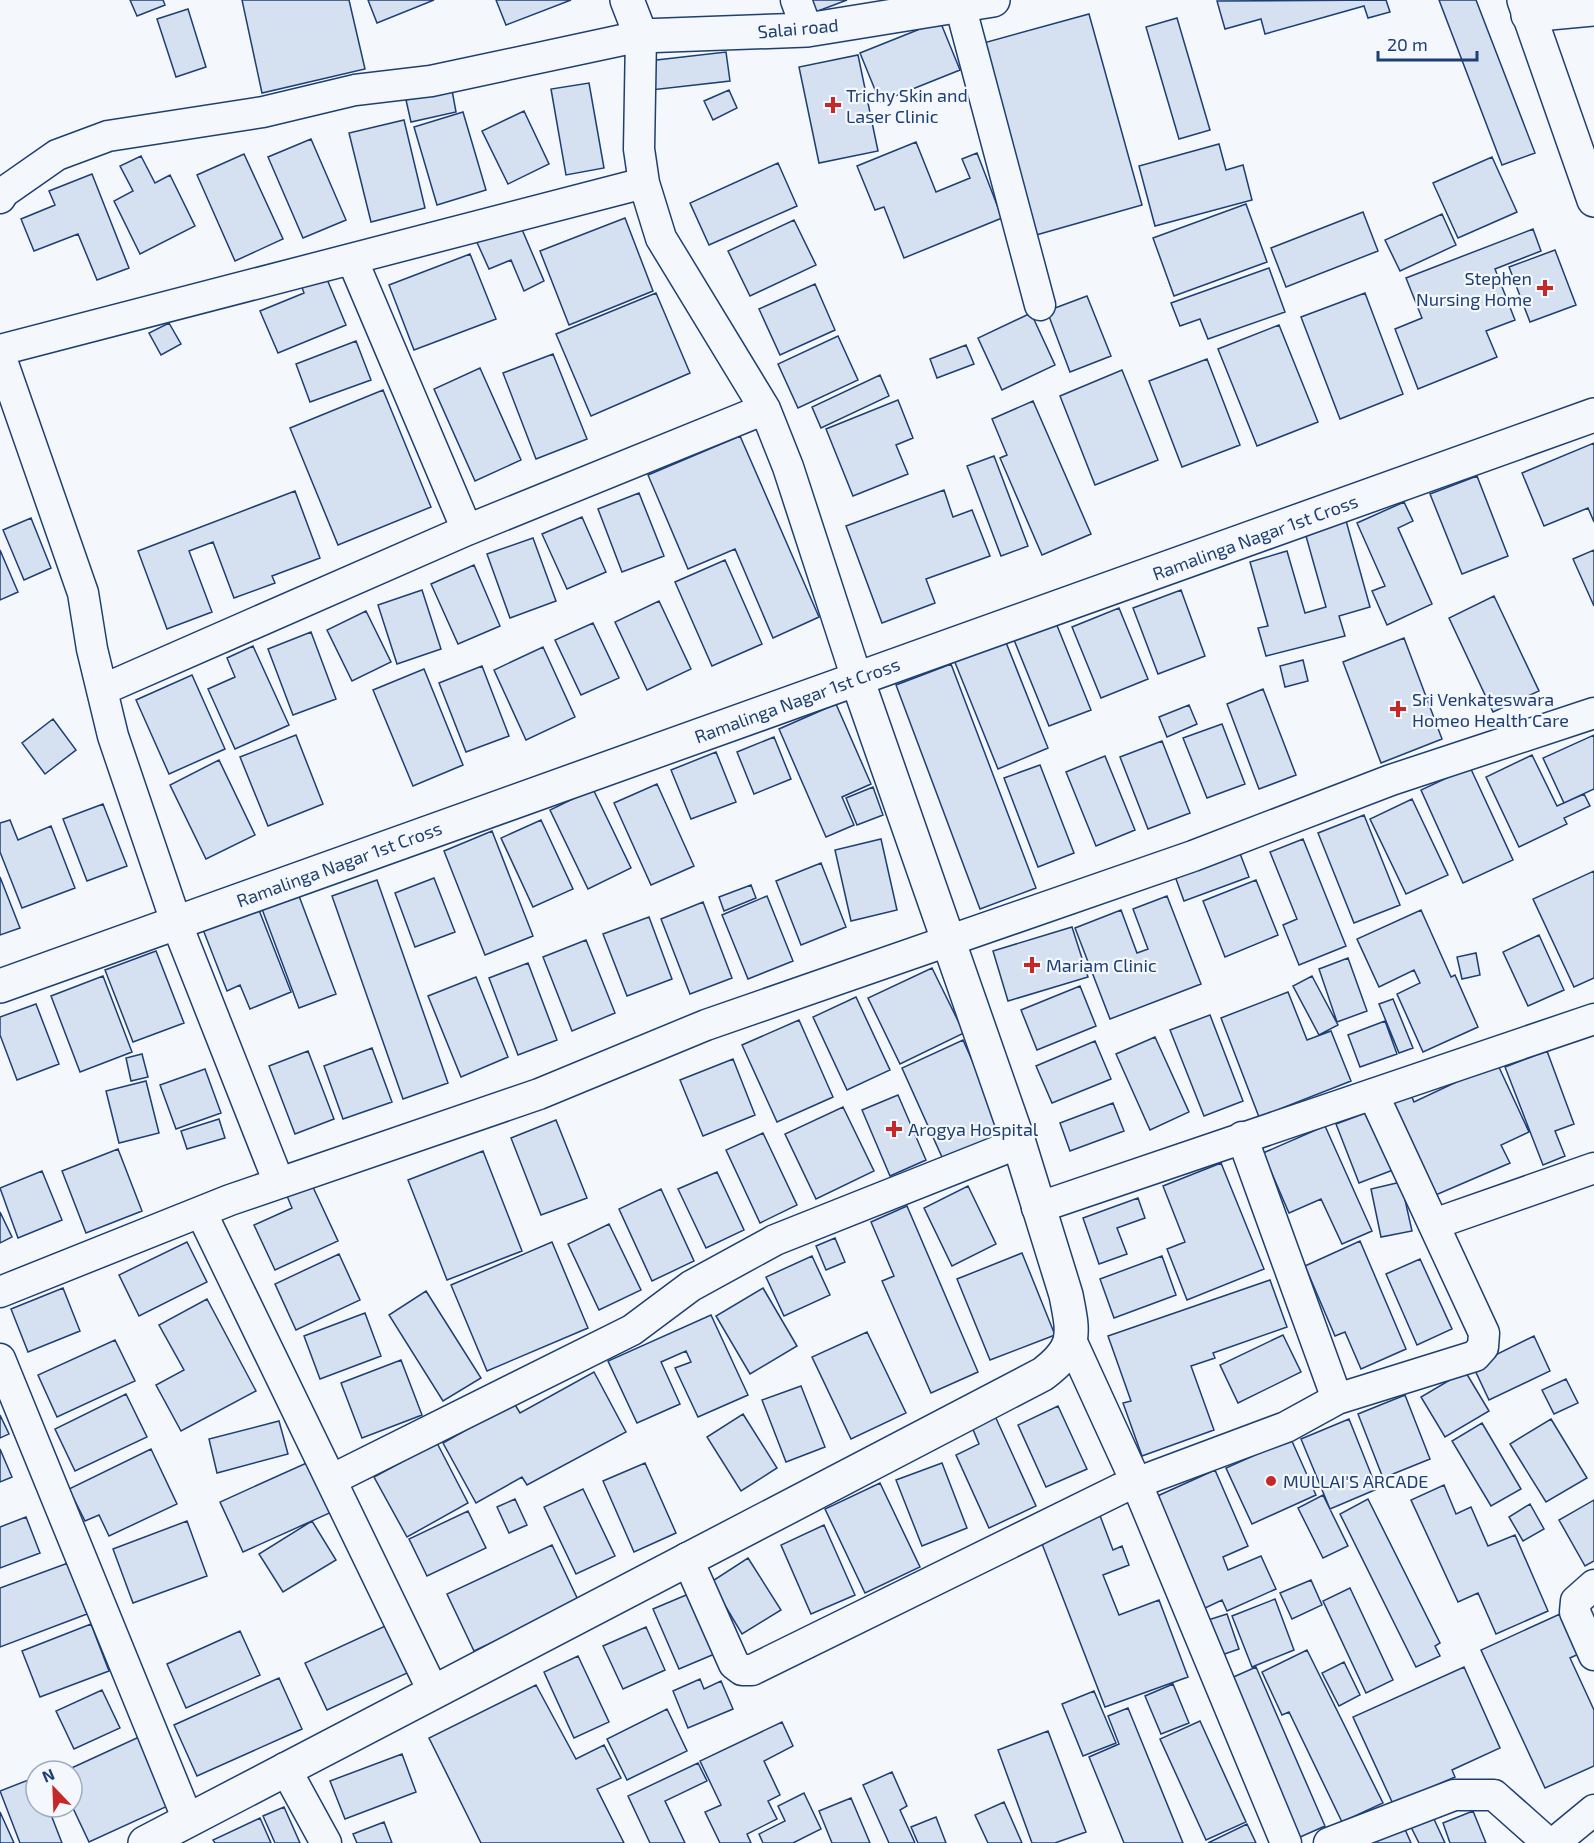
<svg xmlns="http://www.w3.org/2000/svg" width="1594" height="1843" viewBox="0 0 1594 1843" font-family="'Exo 2',sans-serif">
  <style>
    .building { fill: #d5e0f0; stroke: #1d3f73; stroke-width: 1.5 }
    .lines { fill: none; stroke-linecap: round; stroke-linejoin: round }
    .minor-casing { stroke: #1d3f73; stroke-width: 33 }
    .tertiary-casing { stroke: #1d3f73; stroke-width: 36 }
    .secondary-casing { stroke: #1d3f73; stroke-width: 36 }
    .minor { stroke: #f4f7fb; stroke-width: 30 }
    .tertiary { stroke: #f4f7fb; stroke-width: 33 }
    .secondary { stroke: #f4f7fb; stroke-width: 33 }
    .poi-dot { fill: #c62828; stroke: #f4f7fb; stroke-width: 2 }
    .labels { text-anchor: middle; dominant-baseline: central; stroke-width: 4.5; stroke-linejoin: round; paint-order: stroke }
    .street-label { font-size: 18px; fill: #1d3f73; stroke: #f4f7fb }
    .poi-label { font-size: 18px; fill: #1d3f73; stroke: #f4f7fb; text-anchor: start }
  </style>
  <rect width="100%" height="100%" fill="#f4f7fb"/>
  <path class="building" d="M130 0H163L165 5 137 16Z
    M242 0H349L365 69 262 93Z
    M368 0H434L377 23Z
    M496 0H571L506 25Z
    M805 0H847L810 14Z
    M1386 0 1390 12 1368 18 1364 6 1265 34 1261 19 1225 29 1217 1Z
    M1439 0H1476L1535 153 1502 165Z
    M188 9 206 67 176 77 157 19Z
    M1089 14 1142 205 1029 237 980 44Z
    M1177 18 1210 130 1179 139 1146 27Z
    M940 21 960 70 880 102 860 53Z
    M726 52 730 81 651 90 648 61Z
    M858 55 878 151 819 163 799 67Z
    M589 83 604 168 566 175 551 89Z
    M452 90 456 112 411 122 406 100Z
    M729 90 737 108 713 120 704 101Z
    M524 111 549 164 508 184 482 131Z
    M463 112 486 190 437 205 414 127Z
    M404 120 425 208 371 222 349 133Z
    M311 139 346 220 303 238 268 157Z
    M916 142 936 192 970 178 962 159 977 153 1002 218 904 258 884 207 875 210 857 166Z
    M1219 144 1226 170 1243 165 1252 200 1155 226 1139 166Z
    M244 154 283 239 235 261 197 175Z
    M141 156 155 183 170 175 195 226 140 254 114 201 133 191 120 166Z
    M1492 157 1517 212 1458 238 1433 183Z
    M778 163 797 206 709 245 690 203Z
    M92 174 129 268 97 280 78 234 34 251 21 219 55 205 49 191Z
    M1246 204 1267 262 1174 296 1153 238Z
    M1363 212 1378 251 1286 287 1271 248Z
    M1442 214 1456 245 1400 271 1385 240Z
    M625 218 653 291 569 325 540 251Z
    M518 220 544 281 524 291 511 260 489 269 475 238Z
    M794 220 816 265 750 296 728 251Z
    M1533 229 1541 251 1495 269 1515 320 1486 331 1497 357 1418 389 1395 329 1422 318 1406 278Z
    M1555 250 1576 305 1530 322 1509 267Z
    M470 254 496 319 414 350 389 285Z
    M1269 268 1285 312 1208 339 1200 319 1180 326 1171 303Z
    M324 272 346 325 278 353 260 311 304 293 300 282Z
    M815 284 835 330 780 355 759 309Z
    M656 293 690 373 591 416 556 334Z
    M1365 293 1403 394 1340 419 1301 317Z
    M1087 296 1111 356 1070 372 1047 311Z
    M1031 313 1055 365 1002 390 978 338Z
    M169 323 181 344 161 355 149 333Z
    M1279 325 1318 422 1257 446 1218 349Z
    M838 336 858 380 798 408 778 364Z
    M356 341 371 380 310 402 296 364Z
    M966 345 974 364 937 378 930 359Z
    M553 354 587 439 536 459 503 373Z
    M1207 359 1240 445 1182 467 1149 381Z
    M480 368 521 460 475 481 434 389Z
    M1122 370 1158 460 1095 485 1060 396Z
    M880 375 889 396 821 428 812 407Z
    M383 390 431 507 338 545 290 428Z
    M898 400 913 438 896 445 908 474 853 496 826 429Z
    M1033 401 1091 534 1042 555 1000 458 1007 455 992 419Z
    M740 436 819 617 773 638 735 549 688 569 648 475Z
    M1594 443V522L1588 508 1544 526 1522 473Z
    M994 456 1028 546 1001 556 967 466Z
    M1477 476 1508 556 1462 574 1430 494Z
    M944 490 953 517 972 510 990 556 926 579 935 603 882 623 846 526Z
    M295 491 320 558 272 576 275 583 234 598 213 542 189 551 212 612 167 629 138 551Z
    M639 493 664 556 622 572 598 509Z
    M1404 502 1413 521 1398 528 1432 604 1387 625 1372 591 1385 586 1357 523Z
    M582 517 606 572 567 589 542 534Z
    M1345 517 1370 607 1339 616 1345 636 1266 656 1258 628 1268 626 1250 562 1287 551 1305 613 1326 607 1304 529Z
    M31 518 51 568 24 580 3 530Z
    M533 538 556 601 510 618 487 554Z
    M0 550 18 592 0 600Z
    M1594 550V606L1573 559Z
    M725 560 762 644 712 666 675 582Z
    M474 565 500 626 458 644 431 584Z
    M422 590 441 649 397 664 378 605Z
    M1181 590 1205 656 1158 674 1133 608Z
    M1494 596 1539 691 1493 712 1449 618Z
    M659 601 691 669 647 690 615 622Z
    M1119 608 1148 679 1101 698 1072 627Z
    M366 611 391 662 352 681 327 630Z
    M593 623 619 678 581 695 555 640Z
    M1056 623 1091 710 1049 726 1014 640Z
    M311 632 336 699 293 715 268 649Z
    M1404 638 1442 739 1381 763 1343 662Z
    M1005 640 1048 748 998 769 954 660Z
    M253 646 289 725 235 749 208 689 235 677 227 658Z
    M543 647 575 717 526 740 494 670Z
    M1303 660 1308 681 1285 687 1280 666Z
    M951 664 1036 888 980 909 896 685Z
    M482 666 509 736 466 752 439 683Z
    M424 669 463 765 413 786 373 690Z
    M192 675 225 749 169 774 136 700Z
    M1263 689 1296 775 1259 789 1227 704Z
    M836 704 871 784 842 797 854 825 826 837 779 729Z
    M1189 705 1197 724 1167 737 1159 717Z
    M53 719 76 750 45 774 22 743Z
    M1222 724 1245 784 1207 798 1183 738Z
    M296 735 323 804 268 826 240 757Z
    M1594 735V789L1564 803 1543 758Z
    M774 737 791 779 754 794 737 752Z
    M1162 741 1190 813 1148 829 1120 757Z
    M716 752 736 802 691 819 671 770Z
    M1532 755 1557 806 1584 794 1590 806 1564 818 1567 824 1519 847 1486 777Z
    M1105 756 1135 830 1096 846 1066 772Z
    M219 760 255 835 206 859 170 785Z
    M1040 765 1074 853 1038 867 1004 778Z
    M1470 767 1513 860 1463 883 1421 790Z
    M657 784 694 866 651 885 614 803Z
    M873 787 883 815 857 825 846 798Z
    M593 789 631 868 588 889 550 810Z
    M1412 799 1448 875 1406 894 1370 819Z
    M103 804 127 866 87 881 63 819Z
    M1364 815 1400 905 1354 923 1318 833Z
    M10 820 18 840 51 826 75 888 22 908 0 852V823Z
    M541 820 573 889 533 907 501 838Z
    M492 831 533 936 485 955 444 851Z
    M881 839 897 910 851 921 835 850Z
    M1303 839 1346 946 1299 965 1283 925 1297 919 1270 852Z
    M1236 843 1249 877 1184 901 1172 868Z
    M821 863 846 927 801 945 776 881Z
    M1594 871V978L1574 987 1533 899Z
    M0 877 20 928 0 935Z
    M434 878 455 932 415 947 395 893Z
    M377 880 448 1083 403 1099 332 896Z
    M1256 880 1278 935 1225 957 1203 901Z
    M751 885 756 898 724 911 719 897Z
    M299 896 336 994 299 1008 262 909Z
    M767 896 793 961 748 979 722 915Z
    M1167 896 1201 984 1110 1019 1075 928 1121 910 1137 953 1148 949 1133 909Z
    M703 902 732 978 690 994 661 919Z
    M257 905 291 992 250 1009 240 985 227 991 202 927Z
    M1421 910 1451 977 1455 975 1478 1027 1423 1052 1397 994 1420 983 1414 970 1379 987 1357 939Z
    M649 917 672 979 627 996 603 934Z
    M1072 927 1088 977 1008 1001 993 951Z
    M1539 935 1564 990 1528 1006 1503 952Z
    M586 940 615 1013 572 1031 543 957Z
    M156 951 184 1023 133 1042 105 970Z
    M1476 953 1480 975 1462 979 1457 957Z
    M1348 958 1367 1011 1337 1022 1319 969Z
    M528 963 557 1040 518 1055 489 978Z
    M932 968 964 1033 900 1064 868 998Z
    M103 976 132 1052 80 1072 51 996Z
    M1312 976 1338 1025 1319 1035 1293 986Z
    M476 977 508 1057 461 1077 428 996Z
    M1080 986 1096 1026 1037 1050 1021 1010Z
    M1288 992 1307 1040 1331 1031 1351 1081 1259 1117 1221 1018Z
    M856 997 890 1070 847 1090 813 1017Z
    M1393 999 1413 1048 1399 1053 1379 1004Z
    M36 1004 59 1064 17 1080 0 1035V1017Z
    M1210 1015 1243 1101 1204 1116 1170 1030Z
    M799 1020 833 1097 777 1122 742 1045Z
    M1385 1021 1397 1054 1360 1067 1348 1035Z
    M1155 1037 1189 1112 1150 1130 1116 1054Z
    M963 1040 1007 1139 946 1166 902 1068Z
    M1095 1041 1111 1079 1052 1103 1036 1066Z
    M372 1048 392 1102 343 1119 324 1066Z
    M308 1051 334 1119 295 1134 269 1066Z
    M1547 1051 1574 1124 1555 1131 1565 1156 1543 1165 1505 1067Z
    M142 1054 148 1077 131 1081 126 1058Z
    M733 1059 755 1115 703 1136 680 1080Z
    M1497 1063 1529 1132 1501 1145 1510 1163 1431 1197 1386 1101 1409 1090 1414 1102Z
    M205 1069 221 1113 176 1129 160 1085Z
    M146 1081 159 1133 119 1143 106 1091Z
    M898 1095 926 1160 890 1176 862 1110Z
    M1113 1103 1124 1131 1070 1151 1060 1123Z
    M843 1107 874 1171 816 1199 785 1134Z
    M1371 1111 1393 1170 1359 1183 1336 1124Z
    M219 1119 225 1138 187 1149 181 1131Z
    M556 1120 587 1198 541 1215 511 1138Z
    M1325 1126 1372 1231 1342 1244 1321 1199 1289 1213 1263 1153Z
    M763 1133 797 1205 760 1223 726 1150Z
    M118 1149 142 1211 86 1233 62 1171Z
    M483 1151 522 1251 447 1280 408 1180Z
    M1221 1163 1264 1269 1187 1300 1167 1249 1185 1242 1163 1186Z
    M42 1171 62 1220 18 1238 0 1188Z
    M717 1172 744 1230 706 1248 678 1189Z
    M1401 1182 1412 1231 1381 1237 1371 1189Z
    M312 1185 338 1241 275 1270 254 1225 292 1208 287 1196Z
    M968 1186 996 1244 952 1266 924 1208Z
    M661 1189 694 1261 652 1281 619 1209Z
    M1138 1198 1145 1218 1117 1228 1127 1254 1099 1264 1083 1218Z
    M907 1206 978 1372 931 1393 882 1281 894 1276 871 1222Z
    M0 1212 12 1237 0 1243Z
    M609 1224 641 1290 599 1310 568 1244Z
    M835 1238 845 1262 826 1270 816 1246Z
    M1360 1241 1406 1349 1361 1369 1345 1332 1335 1336 1305 1266Z
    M187 1242 207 1282 139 1316 119 1275Z
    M552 1242 588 1328 487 1371 451 1285Z
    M1022 1253 1055 1335 990 1360 957 1279Z
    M339 1254 360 1300 296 1330 275 1284Z
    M812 1256 830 1295 784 1316 766 1277Z
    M1162 1256 1176 1295 1114 1318 1100 1279Z
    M1420 1259 1452 1329 1417 1345 1386 1274Z
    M1270 1280 1287 1327 1213 1353 1215 1358 1191 1366 1214 1430 1142 1456 1123 1403 1131 1401 1108 1336Z
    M63 1288 80 1331 28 1352 11 1309Z
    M763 1288 797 1346 750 1374 716 1316Z
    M426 1291 481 1378 443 1401 389 1315Z
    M207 1299 256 1391 181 1431 156 1385 184 1370 159 1325Z
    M365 1313 381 1356 320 1379 304 1336Z
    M711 1315 748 1395 698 1417 675 1368 691 1362 686 1351 661 1362 680 1404 637 1423 608 1361Z
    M867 1332 906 1413 851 1439 812 1357Z
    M1283 1335 1301 1372 1238 1403 1220 1365Z
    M1534 1336 1550 1371 1489 1400 1473 1366Z
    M115 1340 135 1381 57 1417 38 1375Z
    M401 1360 422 1415 362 1438 341 1383Z
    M1465 1371 1489 1411 1445 1437 1421 1397Z
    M594 1372 626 1432 527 1485 522 1477 476 1503 443 1443 514 1403 520 1413Z
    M1566 1379 1578 1403 1554 1414 1542 1390Z
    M801 1386 825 1447 786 1462 762 1400Z
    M126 1394 147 1437 75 1471 55 1429Z
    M1405 1395 1430 1459 1383 1478 1358 1414Z
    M1058 1406 1087 1469 1046 1487 1018 1425Z
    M743 1414 777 1468 741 1491 707 1437Z
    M0 1415 9 1434 0 1438Z
    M995 1416 1036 1506 989 1528 956 1455 979 1444 972 1427Z
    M1349 1419 1377 1489 1330 1509 1301 1439Z
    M1551 1419 1587 1478 1546 1502 1510 1444Z
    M279 1421 288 1454 217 1473 209 1439Z
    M1482 1423 1521 1489 1491 1506 1452 1441Z
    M1291 1439 1316 1495 1252 1524 1226 1468Z
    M437 1443 468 1503 407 1537 374 1477Z
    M0 1449 12 1477 0 1482Z
    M151 1449 177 1504 109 1536 99 1515 85 1521 69 1489Z
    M311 1461 334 1511 243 1552 220 1502Z
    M645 1463 676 1533 634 1552 603 1481Z
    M942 1463 967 1528 922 1546 896 1480Z
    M1215 1470 1248 1546 1223 1557 1228 1570 1261 1556 1276 1589 1227 1611 1222 1600 1203 1609 1153 1498Z
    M880 1483 920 1567 865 1593 825 1509Z
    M1444 1485 1456 1514 1471 1507 1488 1546 1515 1535 1548 1611 1496 1634 1478 1593 1458 1602 1411 1500Z
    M583 1489 615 1556 576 1574 544 1507Z
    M1323 1495 1348 1546 1323 1558 1298 1508Z
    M515 1499 527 1525 509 1533 497 1507Z
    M1368 1499 1440 1643 1435 1646 1440 1656 1416 1667 1340 1514Z
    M1594 1500V1561L1585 1566 1559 1520Z
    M1530 1504 1544 1529 1523 1541 1509 1517Z
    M468 1511 486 1548 427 1576 409 1539Z
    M1099 1513 1113 1550 1122 1546 1129 1565 1103 1575 1119 1615 1159 1600 1188 1677 1105 1707 1039 1536Z
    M26 1517 40 1553 0 1568V1527Z
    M187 1521 207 1576 133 1603 113 1549Z
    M312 1521 336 1560 283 1592 259 1554Z
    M824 1525 855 1595 811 1614 781 1545Z
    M552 1545 579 1602 474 1651 447 1594Z
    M748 1558 781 1610 742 1634 711 1582Z
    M68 1563 87 1614 0 1647V1588Z
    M1311 1580 1322 1605 1292 1619 1280 1593Z
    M1350 1588 1393 1680 1366 1693 1323 1601Z
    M698 1590 724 1650 679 1669 653 1609Z
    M1275 1599 1294 1650 1252 1667 1232 1616Z
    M1227 1614 1239 1649 1216 1657 1205 1621Z
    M1560 1614 1579 1654 1570 1658 1594 1710V1766L1545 1788 1481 1650Z
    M394 1622 416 1669 327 1710 305 1663Z
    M91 1624 109 1671 40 1697 22 1651Z
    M646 1627 665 1670 623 1689 603 1646Z
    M240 1631 260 1675 186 1708 167 1664Z
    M1307 1650 1383 1803 1342 1822 1289 1712 1282 1715 1262 1672Z
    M578 1656 609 1722 574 1738 544 1672Z
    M1344 1662 1360 1695 1339 1706 1322 1673Z
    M1256 1667 1325 1826 1298 1838 1229 1679Z
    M1464 1667 1500 1748 1452 1770 1455 1777 1393 1804 1353 1717Z
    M279 1678 302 1729 197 1776 174 1725Z
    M700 1679 704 1689 721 1681 733 1709 688 1728 673 1691Z
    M1173 1684 1189 1723 1161 1734 1145 1696Z
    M536 1685 576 1759 604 1745 621 1778 597 1789 624 1843H481L429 1738Z
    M102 1690 120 1728 74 1749 56 1711Z
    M1094 1691 1116 1743 1083 1756 1062 1704Z
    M1128 1708 1183 1843H1124L1089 1757 1119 1744 1108 1716Z
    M667 1709 687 1751 627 1780 607 1739Z
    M1200 1721 1246 1822 1206 1840 1160 1739Z
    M782 1722 793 1746 764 1761 780 1795 768 1801 777 1819 747 1834 751 1843H720L705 1812 721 1805 700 1761Z
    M1048 1731 1086 1832 1055 1843H1032L998 1750Z
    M139 1737 170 1805 89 1842 72 1806V1771H65Z
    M402 1754 416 1792 345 1819 330 1781Z
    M698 1763 707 1781 665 1801 685 1843H650L628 1796Z
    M892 1772 907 1806 900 1810 915 1843H889L863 1785Z
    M36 1777V1807H48L62 1843H20L0 1791Z
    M804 1793 821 1829 793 1843H763L759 1834 785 1821 778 1806Z
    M851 1798 870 1843H832L819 1811Z
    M1004 1802 1022 1843H988L975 1815Z
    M284 1807 300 1843H275L263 1816Z
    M1473 1811 1486 1843H1450L1443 1823Z
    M0 1812 14 1843H0Z
    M936 1817 946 1843H918L911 1827Z
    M1433 1817 1445 1843H1419L1411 1827Z
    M260 1818 271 1843H215L213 1840Z
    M384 1822 392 1843H357L353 1834Z
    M1247 1824 1256 1843H1208Z
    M1404 1827 1411 1843H1369Z"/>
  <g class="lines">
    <defs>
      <path id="minor" d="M796 0 807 30
        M960 5 1040 305
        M0 198 4 192 57 155 108 136 263 112 355 90 431 81 641 36 639 149 644 183 661 238 765 409 788 467 857 679
        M0 350 644 183
        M0 355 83 593 92 649 113 736 176 922 279 1183
        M467 530 765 409
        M102 690 467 530 352 259
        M1242 1137 1337 1399 1475 1356 1483 1347 1484 1333 1373 1094
        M1037 1208 1594 1019
        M201 1212 433 1691
        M1434 1224 1594 1168
        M0 1292 230 1200 539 1094 706 1025 1193 856 1391 780 1594 713
        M1071 1340 1136 1482 1286 1843
        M0 1359 188 1820
        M331 1480 632 1330 691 1286 775 1240 1019 1143
        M687 1558 734 1664 742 1670H752L1120 1489 1286 1427 1337 1399
        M1594 1585 1576 1601 1575 1612 1594 1655
        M285 1768 326 1843
        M1329 1843 1454 1795H1494L1548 1843
        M1554 1843 1594 1810"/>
      <path id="tertiary" d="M1528 15 1594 9
        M0 986 1594 415
        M145 1843 1043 1374C1077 1348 1074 1335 1066 1295L1019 1143 857 679"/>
      <path id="secondary" d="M627 0 641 36 807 30 993 0
        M1524 0 1594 200"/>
    </defs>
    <use href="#minor" class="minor-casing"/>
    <use href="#tertiary" class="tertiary-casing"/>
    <use href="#secondary" class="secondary-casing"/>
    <use href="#minor" class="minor"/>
    <use href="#tertiary" class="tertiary"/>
    <use href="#secondary" class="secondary"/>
  </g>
  <g class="poi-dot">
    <path d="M830 96h6v6h6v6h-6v6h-6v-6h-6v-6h6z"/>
    <path d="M1542 279h6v6h6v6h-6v6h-6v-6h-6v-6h6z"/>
    <path d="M1395 700h6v6h6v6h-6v6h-6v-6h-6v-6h6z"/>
    <path d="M1029 956h6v6h6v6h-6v6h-6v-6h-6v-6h6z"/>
    <path d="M891 1120h6v6h6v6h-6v6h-6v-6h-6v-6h6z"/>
    <circle cx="1271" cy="1481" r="6"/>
  </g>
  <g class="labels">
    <g class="street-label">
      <text transform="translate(798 28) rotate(-5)">Salai road</text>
      <text transform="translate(1255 537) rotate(-20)">Ramalinga Nagar 1st Cross</text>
      <text transform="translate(797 700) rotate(-20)">Ramalinga Nagar 1st Cross</text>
      <text transform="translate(339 864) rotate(-20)">Ramalinga Nagar 1st Cross</text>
    </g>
    <g class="poi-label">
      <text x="846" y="95">Trichy Skin and<tspan x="846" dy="21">Laser Clinic</tspan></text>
      <text x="1532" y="278" text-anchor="end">Stephen<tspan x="1532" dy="21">Nursing Home</tspan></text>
      <text x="1412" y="699">Sri Venkateswara<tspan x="1412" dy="21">Homeo Health Care</tspan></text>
      <text x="1046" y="965">Mariam Clinic</text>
      <text x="908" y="1129">Arogya Hospital</text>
      <text x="1283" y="1481">MULLAI'S ARCADE</text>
    </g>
  </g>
  <g transform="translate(54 1789) rotate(337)"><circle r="28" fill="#f4f7fb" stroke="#9eadc5" stroke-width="1.5"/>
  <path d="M0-4.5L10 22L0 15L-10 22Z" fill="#c62828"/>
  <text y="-9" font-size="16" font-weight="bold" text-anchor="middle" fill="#1d3f73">N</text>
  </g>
  <path d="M1378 51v9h99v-9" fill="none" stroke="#1d3f73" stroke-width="3"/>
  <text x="1387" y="51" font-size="18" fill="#1d3f73" stroke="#f4f7fb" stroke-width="4.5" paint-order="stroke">20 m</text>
</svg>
